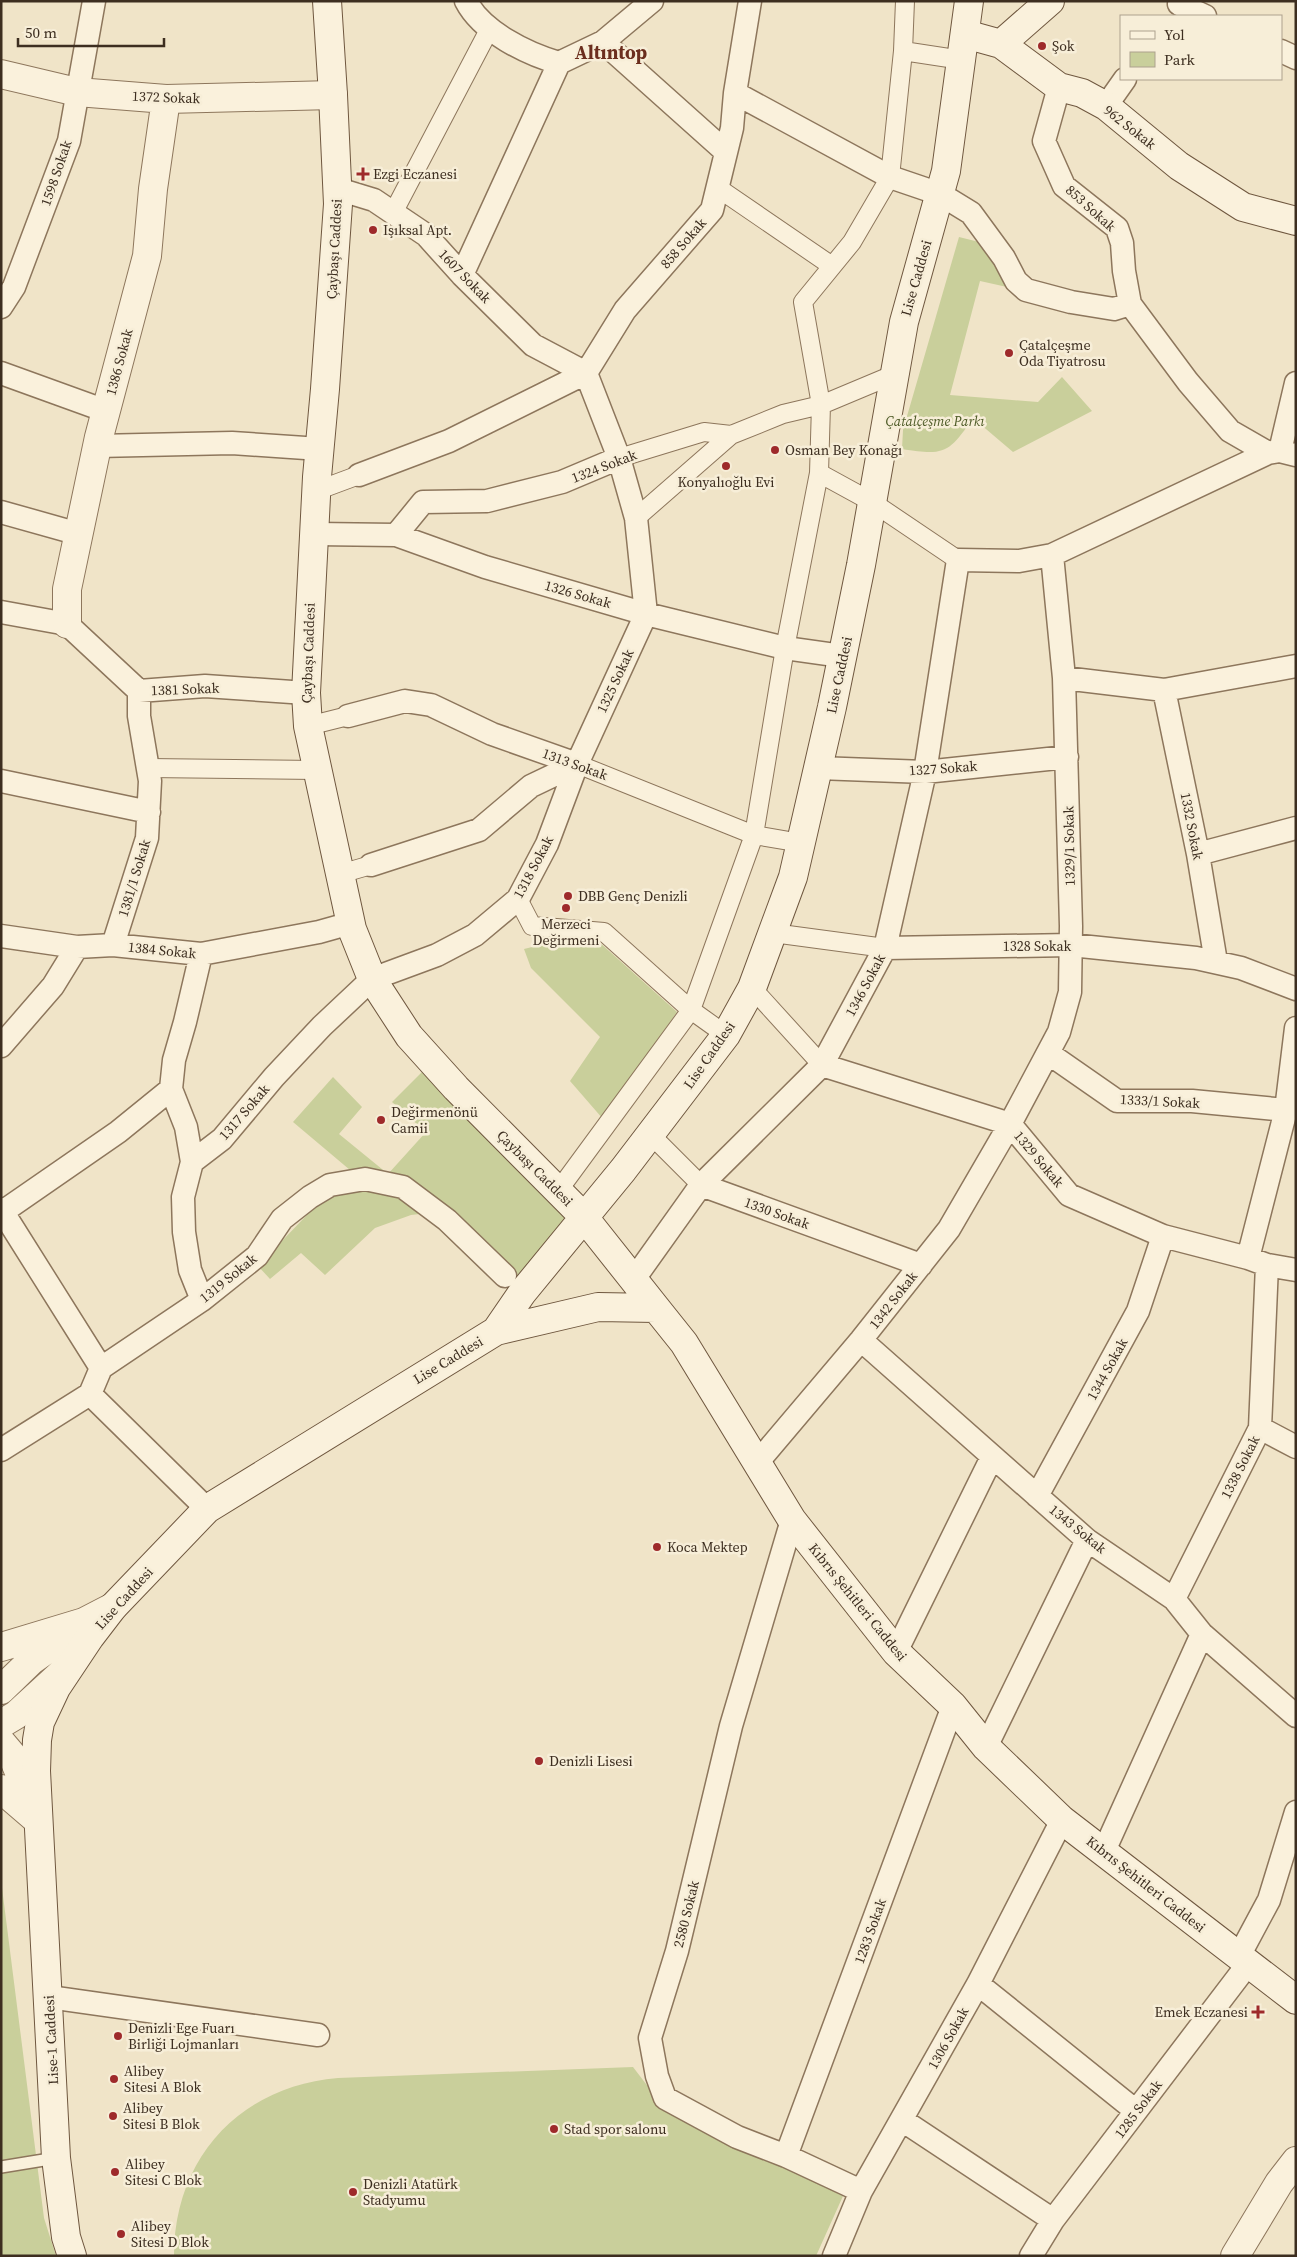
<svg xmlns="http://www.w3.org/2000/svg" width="1297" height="2257" viewBox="0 0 1297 2257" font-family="'Source Serif 4',serif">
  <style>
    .green { fill: #c9cf9b }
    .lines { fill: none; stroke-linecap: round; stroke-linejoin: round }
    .service-casing { stroke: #8d765c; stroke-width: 14 }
    .pedestrian-casing { stroke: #8d765c; stroke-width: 20 }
    .minor-casing { stroke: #8d765c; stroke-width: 25 }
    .tertiary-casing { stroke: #8d765c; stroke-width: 30 }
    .secondary-casing { stroke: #6f573f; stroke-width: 30 }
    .service { stroke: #faf1dc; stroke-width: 11 }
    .pedestrian { stroke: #faf1dc; stroke-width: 18 }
    .minor { stroke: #faf1dc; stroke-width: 22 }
    .tertiary { stroke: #faf1dc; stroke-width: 28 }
    .secondary { stroke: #faf1dc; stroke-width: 28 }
    .poi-dot { fill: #9e2a2b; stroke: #f7eed8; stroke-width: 2 }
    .labels { text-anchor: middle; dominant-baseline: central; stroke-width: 5; stroke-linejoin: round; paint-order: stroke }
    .poi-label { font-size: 14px; fill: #3d2e20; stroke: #f7eed8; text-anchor: start }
    .street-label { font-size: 14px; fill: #3d2e20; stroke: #f7eed8 }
    .park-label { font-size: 14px; font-style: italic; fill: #4d5a26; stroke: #f7eed8 }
    .district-label { font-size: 19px; font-weight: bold; fill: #6b2e1e; stroke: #f7eed8 }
  </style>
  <rect width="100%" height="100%" fill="#f0e4c8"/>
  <path class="green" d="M959 237 995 246 1007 287 980 281 950 395 1038 402 1062 377 1092 411 1013 452 973 418C949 453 945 456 902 449L903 430Z
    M589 933 677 1012 603 1119 570 1081 600 1037 531 968 524 949Z
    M432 1062 583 1216 522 1293 437 1212 411 1215 375 1228 325 1275 301 1253 270 1279 258 1266 350 1170 293 1122 333 1077 362 1107 339 1134 388 1174 426 1132 392 1102Z
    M1 1880 44 2218 56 2256H1Z
    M633 2067 656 2097 843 2196 816 2256H174C174 2157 241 2086 338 2078Z"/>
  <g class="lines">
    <defs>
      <path id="service" d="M1 2167 56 2158"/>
      <path id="pedestrian" d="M903 51 962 60
        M718 188 832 266
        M393 213 490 28
        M619 458 704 432 731 435 783 414 821 405 895 374
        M819 473 872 502 958 560
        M316 491 359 475
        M636 518 731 435
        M308 726 348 716
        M577 764 754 835 801 843
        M148 768 316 770
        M340 874 371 865
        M518 899 532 926 604 932 691 1010 726 1035
        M773 933 885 948
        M752 988 822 1065
        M650 1134 701 1185
        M558 1191 691 1010 754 835 785 648 819 473 821 405 803 302 852 242 890 177 903 51 905 1"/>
      <path id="minor" d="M466 1C482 32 527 54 559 63
        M1179 4 1205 16
        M603 42 726 152
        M1281 51 1296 58
        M559 63 603 42 652 1
        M1059 87 1044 141 1064 186 1117 228 1122 243 1124 271 1130 304 1188 382 1230 431 1268 453
        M735 93 890 177 940 194 971 213 1004 258 1016 281 1026 290 1071 302 1114 309 1130 304
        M1106 106 1125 79
        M338 189 374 200 426 235 462 275 533 345 586 373
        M462 275 559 63
        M1 307 14 287 69 141 94 1
        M1 373 106 411
        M586 373 625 310 712 210 732 128 735 93 750 1
        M97 446 232 443 320 449
        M1280 451 1296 383
        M359 475 449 441 586 373
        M1 512 79 534
        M315 534 396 535 485 567 646 614 785 648 842 656
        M396 535 423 502 487 501 562 482 619 458
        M1 612 67 624 139 691 205 686 306 693
        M1064 678 1164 690 1296 666
        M1164 690 1198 854 1216 962
        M348 716 405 701 431 705 492 734 577 764
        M818 768 925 772 1067 757
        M1 781 149 812
        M1198 854 1296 828
        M371 865 479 830 531 786 577 764
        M1 936 77 947 113 945 201 954 319 932 351 923
        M113 945 147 838 150 781 139 716V691
        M885 948 1071 945 1196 958 1241 968 1296 989
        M1 1046 53 986 77 947
        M1048 1053 1117 1101H1192L1286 1110
        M822 1065 1010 1124 1069 1195 1163 1236 1248 1258 1267 1265 1296 1270
        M192 1162 186 1127 171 1089 174 1060 185 1022 201 954
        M701 1185 921 1265
        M1 1209 101 1368
        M1 1213 118 1132 171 1089
        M1248 1258 1286 1110 1296 1028
        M634 1279 701 1185 822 1065 885 948 925 772 958 560 1019 561 1052 555 1268 453 1280 451 1296 455
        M202 1300 190 1270 184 1232 183 1197 192 1162 222 1139 274 1077 322 1026 372 979 437 955 475 935 518 899 547 844 577 764 646 614 636 518 619 458 586 373
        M861 1340 1087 1540 1174 1599 1202 1634 1296 1716
        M90 1394 207 1509
        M1260 1428 1296 1447
        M1 1450 90 1394 101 1368 202 1300 257 1256 282 1219 310 1197 330 1185 365 1179 403 1187 447 1220 505 1276
        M757 1463 861 1340 949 1229 1010 1124 1059 1032 1070 992 1071 926 1064 678 1052 555
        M1037 1496 1138 1311 1163 1236
        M792 1520 731 1726 677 1951 650 2038 657 2076 665 2098 737 2137 786 2156 861 2191
        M1174 1599 1260 1428 1267 1265
        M896 1652 992 1457
        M986 1747 1087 1540
        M1104 1851 1202 1634
        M1239 1956 1269 1900 1296 1812
        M978 1984 1136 2111
        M49 1997 318 2035
        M902 2120 1053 2220
        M786 2156 953 1706
        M834 2256 861 2191 978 1984 1062 1820
        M1031 2256 1053 2220 1248 1964"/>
      <path id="tertiary" d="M1 74 77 92 166 99 333 95
        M67 624V589L99 437 147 256 153 189 166 99
        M1 1647 84 1622 113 1607
        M1 1690 32 1660 67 1635
        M1 1724 16 1715 65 1670
        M1 1742 12 1755 37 1816
        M1 1789 35 1818
        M1235 2256 1279 2183 1296 2161"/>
      <path id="secondary" d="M327 1 333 95 338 204 325 389 317 477 306 693 308 726 352 929 372 979 409 1036 456 1088 583 1216 656 1308 684 1343 792 1520 896 1652 953 1706 986 1747 1062 1820 1296 2000
        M965 34 1001 44 1059 87 1082 93 1106 106 1179 166 1243 207 1296 221
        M1001 44 1050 1
        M496 1331 598 1307 656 1308
        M72 2256 66 2237 56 2158 36 1771 37 1740 40 1722 56 1688 90 1637 113 1607 207 1509 496 1331 522 1293 623 1170 726 1035 752 988 793 877 832 707 861 565 904 322 946 171 969 1"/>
    </defs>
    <use href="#service" class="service-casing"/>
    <use href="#pedestrian" class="pedestrian-casing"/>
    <use href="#minor" class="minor-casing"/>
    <use href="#tertiary" class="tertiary-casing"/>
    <use href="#secondary" class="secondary-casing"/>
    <use href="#service" class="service"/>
    <use href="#pedestrian" class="pedestrian"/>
    <use href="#minor" class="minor"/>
    <use href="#tertiary" class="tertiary"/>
    <use href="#secondary" class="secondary"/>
  </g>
  <g class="poi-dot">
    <circle cx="1042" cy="46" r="5"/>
    <path d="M360.5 166.5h5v5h5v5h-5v5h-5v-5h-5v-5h5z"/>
    <circle cx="373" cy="230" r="5"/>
    <circle cx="1009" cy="353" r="5"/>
    <circle cx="775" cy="450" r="5"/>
    <circle cx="726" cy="466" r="5"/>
    <circle cx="568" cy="896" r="5"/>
    <circle cx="566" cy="908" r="5"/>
    <circle cx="381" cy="1120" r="5"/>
    <circle cx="657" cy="1547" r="5"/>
    <circle cx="539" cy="1761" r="5"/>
    <path d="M1255.5 2004.5h5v5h5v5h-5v5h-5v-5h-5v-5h5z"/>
    <circle cx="118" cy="2036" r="5"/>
    <circle cx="114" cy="2079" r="5"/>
    <circle cx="113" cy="2116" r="5"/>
    <circle cx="554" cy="2129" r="5"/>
    <circle cx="115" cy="2172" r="5"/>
    <circle cx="353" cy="2192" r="5"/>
    <circle cx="121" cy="2234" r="5"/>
  </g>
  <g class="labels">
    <g class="poi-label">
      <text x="1052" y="46">Şok</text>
      <text x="373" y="174">Ezgi Eczanesi</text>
      <text x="383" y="230">Işıksal Apt.</text>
      <text x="1019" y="345">Çatalçeşme<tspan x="1019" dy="16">Oda Tiyatrosu</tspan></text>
      <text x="785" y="450">Osman Bey Konağı</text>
      <text x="726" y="482" text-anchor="middle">Konyalıoğlu Evi</text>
      <text x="578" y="896">DBB Genç Denizli</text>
      <text x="566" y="924" text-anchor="middle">Merzeci<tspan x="566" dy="16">Değirmeni</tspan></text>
      <text x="391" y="1112">Değirmenönü<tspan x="391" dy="16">Camii</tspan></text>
      <text x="667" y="1547">Koca Mektep</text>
      <text x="549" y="1761">Denizli Lisesi</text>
      <text x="1248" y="2012" text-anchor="end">Emek Eczanesi</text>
      <text x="128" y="2028">Denizli Ege Fuarı<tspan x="128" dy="16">Birliği Lojmanları</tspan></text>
      <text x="124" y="2071">Alibey<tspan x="124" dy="16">Sitesi A Blok</tspan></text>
      <text x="123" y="2108">Alibey<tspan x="123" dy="16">Sitesi B Blok</tspan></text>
      <text x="564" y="2129">Stad spor salonu</text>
      <text x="125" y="2164">Alibey<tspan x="125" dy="16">Sitesi C Blok</tspan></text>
      <text x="363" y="2184">Denizli Atatürk<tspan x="363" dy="16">Stadyumu</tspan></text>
      <text x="131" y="2226">Alibey<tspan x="131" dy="16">Sitesi D Blok</tspan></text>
    </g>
    <g class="street-label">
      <text transform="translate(166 97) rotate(2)">1372 Sokak</text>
      <text transform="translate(1130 127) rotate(38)">962 Sokak</text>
      <text transform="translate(56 173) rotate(-71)">1598 Sokak</text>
      <text transform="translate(1091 208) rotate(42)">853 Sokak</text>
      <text transform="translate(683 243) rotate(-49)">858 Sokak</text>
      <text transform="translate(334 249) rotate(-87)">Çaybaşı Caddesi</text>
      <text transform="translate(465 276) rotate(46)">1607 Sokak</text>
      <text transform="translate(916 278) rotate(-74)">Lise Caddesi</text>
      <text transform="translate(119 362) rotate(-75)">1386 Sokak</text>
      <text transform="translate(604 466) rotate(-21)">1324 Sokak</text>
      <text transform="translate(578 594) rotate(16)">1326 Sokak</text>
      <text transform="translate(308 653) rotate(-88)">Çaybaşı Caddesi</text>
      <text transform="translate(839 675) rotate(-78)">Lise Caddesi</text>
      <text transform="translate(615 681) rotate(-65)">1325 Sokak</text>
      <text transform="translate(185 689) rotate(-2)">1381 Sokak</text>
      <text transform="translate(575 764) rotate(20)">1313 Sokak</text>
      <text transform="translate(943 768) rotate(-4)">1327 Sokak</text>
      <text transform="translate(1192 826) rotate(79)">1332 Sokak</text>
      <text transform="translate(1069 846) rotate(-91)">1329/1 Sokak</text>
      <text transform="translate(533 867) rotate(-62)">1318 Sokak</text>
      <text transform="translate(134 878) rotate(-73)">1381/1 Sokak</text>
      <text x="1037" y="946">1328 Sokak</text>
      <text transform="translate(162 950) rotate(6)">1384 Sokak</text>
      <text transform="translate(865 985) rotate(-62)">1346 Sokak</text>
      <text transform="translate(709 1055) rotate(-55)">Lise Caddesi</text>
      <text transform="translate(1160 1101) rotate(3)">1333/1 Sokak</text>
      <text transform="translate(244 1112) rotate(-49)">1317 Sokak</text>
      <text transform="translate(1039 1159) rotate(50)">1329 Sokak</text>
      <text transform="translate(535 1168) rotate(45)">Çaybaşı Caddesi</text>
      <text transform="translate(777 1213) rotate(20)">1330 Sokak</text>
      <text transform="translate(228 1278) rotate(-39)">1319 Sokak</text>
      <text transform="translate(893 1300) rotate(-52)">1342 Sokak</text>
      <text transform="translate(448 1360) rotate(-31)">Lise Caddesi</text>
      <text transform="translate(1107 1369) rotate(-61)">1344 Sokak</text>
      <text transform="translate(1240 1467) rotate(-63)">1338 Sokak</text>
      <text transform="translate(1078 1529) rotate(39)">1343 Sokak</text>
      <text transform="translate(124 1598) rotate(-48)">Lise Caddesi</text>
      <text transform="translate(858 1602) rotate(51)">Kıbrıs Şehitleri Caddesi</text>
      <text transform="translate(1146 1884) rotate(38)">Kıbrıs Şehitleri Caddesi</text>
      <text transform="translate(686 1914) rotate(-76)">2580 Sokak</text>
      <text transform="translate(870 1931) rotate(-70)">1283 Sokak</text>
      <text transform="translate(948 2038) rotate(-61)">1306 Sokak</text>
      <text transform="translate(51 2040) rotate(-93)">Lise-1 Caddesi</text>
      <text transform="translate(1138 2109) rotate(-53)">1285 Sokak</text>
    </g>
    <g class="park-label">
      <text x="935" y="421">Çatalçeşme Parkı</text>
    </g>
    <g class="district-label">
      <text x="611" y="52">Altıntop</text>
    </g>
  </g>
  <rect width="1297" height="2257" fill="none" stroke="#3d2e20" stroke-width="5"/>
  <rect x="1120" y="15" width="162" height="65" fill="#f7eed8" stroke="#ada18e"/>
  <rect x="1130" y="31" width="25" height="8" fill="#faf1dc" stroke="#ada18e"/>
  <text x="1164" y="40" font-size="15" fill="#3d2e20">Yol</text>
  <rect x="1130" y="52" width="25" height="15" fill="#c9cf9b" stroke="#ada18e"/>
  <text x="1164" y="65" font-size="15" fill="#3d2e20">Park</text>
  <path d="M18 38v8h146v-8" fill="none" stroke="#3d2e20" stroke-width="2.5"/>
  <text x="25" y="38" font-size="15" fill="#3d2e20" stroke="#f7eed8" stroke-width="4" paint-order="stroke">50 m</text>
</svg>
